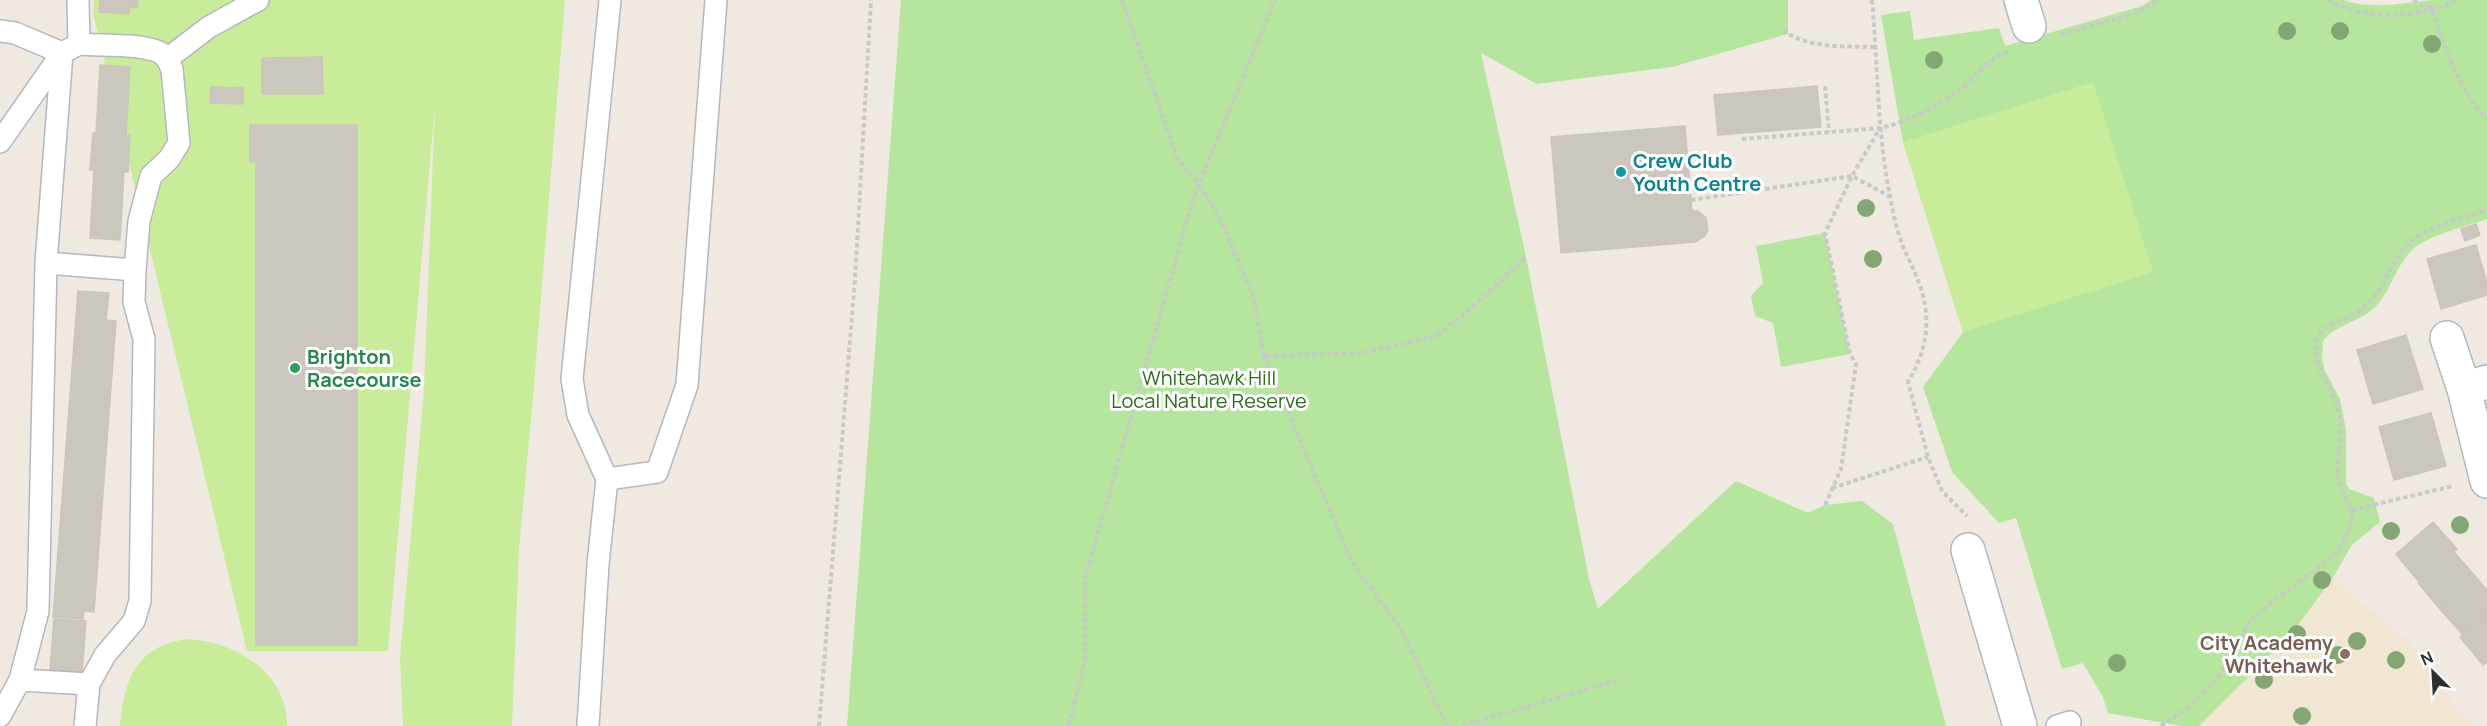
<svg xmlns="http://www.w3.org/2000/svg" width="2487" height="726" viewBox="0 0 2487 726" font-family="Manrope,sans-serif">
  <style>
    .education { fill: #f0e6d1 }
    .green { fill: #b6e59e }
    .pitch { fill: #c9ec9a }
    .building { fill: #cbc7bf; stroke: #cbc5ba; stroke-width: 1.5 }
    .lines { fill: none; stroke-linecap: round; stroke-linejoin: round }
    .service-casing { stroke: #b4b7c1; stroke-width: 24 }
    .minor-casing { stroke: #b4b7c1; stroke-width: 36 }
    .path { stroke: #c9c9c9; stroke-width: 4; stroke-dasharray: 4.5 3; stroke-linecap: butt }
    .service { stroke: #fff; stroke-width: 21 }
    .minor { stroke: #fff; stroke-width: 33 }
    .tree { fill: #84a574 }
    .culture-dot { fill: #0f9aa8; stroke: #fff; stroke-width: 2 }
    .leisure-dot { fill: #2e9e5b; stroke: #fff; stroke-width: 2 }
    .education-dot { fill: #8d6e63; stroke: #fff; stroke-width: 2 }
    .labels { text-anchor: middle; dominant-baseline: central; stroke-width: 6; stroke-linejoin: round; paint-order: stroke }
    .culture-label { font-size: 20px; font-weight: bold; fill: #0d838f; stroke: #fff; text-anchor: start }
    .leisure-label { font-size: 20px; font-weight: bold; fill: #27864d; stroke: #fff; text-anchor: start }
    .park-label { font-size: 20px; fill: #2c6e1b; stroke: #fff }
    .education-label { font-size: 20px; font-weight: bold; fill: #785e54; stroke: #fff; text-anchor: end }
  </style>
  <rect width="100%" height="100%" fill="#efe9e1"/>
  <path class="education" d="M2332 579 2408 640 2453 703 2473 726H2199L2292 633Z"/>
  <path class="green" d="M901 0H1788V34L1672 67 1537 84 1481 53 1526 257 1589 579 1598 609 1736 481 1808 513 1825 505 1862 501 1893 524 1946 726H847Z
    M2151 0H2343C2374 11 2404 2 2435 0 2452 0 2470 0 2487 0V219C2466 226 2426 236 2411 251 2395 267 2390 294 2373 309 2358 322 2334 326 2323 341L2322 359 2325 371 2340 399 2346 430V484L2349 489 2374 498 2380 522 2352 545 2332 579 2292 633 2199 726H2182L2108 713 2103 697 2083 663 2062 669 2016 518 1999 523 1952 472 1923 387 1963 332 1903 142 1881 15 1910 11 1914 40 1999 28 2005 46 2142 6Z
    M1825 233 1850 354 1781 367 1773 323 1755 316 1751 296 1763 283 1756 246Z"/>
  <path class="pitch" d="M94 0H565L533 397 519 549 512 726H403L400 657 424 390 435 104 388 651H247L93 14Z
    M2093 82 2153 272 1963 332 1903 142Z
    M187 639C235 641 288 673 287 726H120C124 680 136 646 187 639Z"/>
  <path class="building" d="M100 0H138L137 8 130 7 129 14 99 12Z
    M322 57 323 94H262V58Z
    M100 65 130 67 126 135H130L128 172H124L120 240 90 238 94 170H90L93 133H96Z
    M1817 86 1821 127 1718 135 1714 95Z
    M211 87 243 88V104L210 103Z
    M250 125H357V645H256V161L250 162Z
    M1685 126 1692 211H1698L1706 218 1708 230 1705 236 1695 242 1561 253 1551 137Z
    M2476 224 2480 235 2465 241 2461 229Z
    M2476 245 2487 283V295L2441 309 2427 259Z
    M78 291 109 293 106 320 116 321 94 612 84 611 83 619 53 617Z
    M2406 335 2423 389 2373 404 2357 350Z
    M2431 413 2446 466 2394 480 2379 427Z
    M2433 522 2457 549 2419 582 2396 554Z
    M2454 552 2476 577 2440 609 2418 583Z
    M2476 577 2487 590V614L2463 635 2440 609Z
    M2487 614V662L2483 665 2460 637Z
    M54 619 86 621 82 673 50 670Z"/>
  <g class="lines">
    <defs>
      <path id="service" d="M0 31 15 33 62 53 0 142
        M79 44C100 46 143 43 161 53 167 57 169 63 172 69L179 143 169 159 151 176 139 221 135 270
        M167 59 209 27 258 0
        M46 263 135 270 134 302 144 339 140 601 134 621 105 655 89 684 85 726
        M607 479 657 472 687 385 716 0
        M20 680 89 684
        M0 716 20 680 38 611 46 263 62 53 79 44 78 0
        M588 726 598 564 607 479 578 415 572 379 610 0
        M2057 726 2070 722"/>
      <path id="minor" d="M2021 0 2029 26
        M2447 338 2464 389
        M2487 382 2464 389 2487 481
        M1968 550 2020 726"/>
    </defs>
    <use href="#service" class="service-casing"/>
    <use href="#minor" class="minor-casing"/>
    <path class="path" d="M1122 0 1178 160 1199 184 1220 219 1253 296 1264 356 1363 353 1436 336 1467 312 1526 257
      M1872 0C1878 65 1877 132 1890 196 1893 214 1898 236 1906 253 1915 273 1924 290 1926 313 1928 340 1921 359 1908 382L1928 457 1942 491 1967 516
      M2328 0C2364 21 2420 19 2457 0
      M2413 0 2432 10C2446 46 2457 91 2487 118
      M1783 30C1807 49 1846 46 1876 47
      M2061 35 2137 13 2158 0
      M1825 86 1829 132
      M1742 139 1881 128C1912 120 1940 106 1964 86 1979 73 1988 58 2008 52
      M1691 200 1852 176 1889 196
      M1264 356 1352 562 1402 631 1447 726
      M1832 488 1928 457
      M1825 505 1841 469 1856 364 1850 354 1825 233 1852 176 1880 128
      M2352 510 2453 486
      M819 726 855 279 871 0
      M1069 726 1085 660V579L1194 196 1275 0
      M1462 726 1617 680
      M2161 726 2186 709 2216 680 2252 618 2335 555C2341 546 2349 534 2351 522 2355 504 2342 496 2339 480 2335 456 2345 431 2338 407 2331 386 2310 363 2317 339 2321 324 2342 321 2354 314 2362 310 2368 304 2374 297 2385 284 2390 268 2399 254 2418 227 2457 221 2487 210"/>
    <use href="#service" class="service"/>
    <use href="#minor" class="minor"/>
  </g>
  <g class="tree">
    <circle cx="2287" cy="31" r="9"/>
    <circle cx="2340" cy="31" r="9"/>
    <circle cx="2432" cy="44" r="9"/>
    <circle cx="1934" cy="60" r="9"/>
    <circle cx="1866" cy="208" r="9"/>
    <circle cx="1873" cy="259" r="9"/>
    <circle cx="2460" cy="525" r="9"/>
    <circle cx="2391" cy="531" r="9"/>
    <circle cx="2322" cy="580" r="9"/>
    <circle cx="2297" cy="634" r="9"/>
    <circle cx="2357" cy="641" r="9"/>
    <circle cx="2338" cy="655" r="9"/>
    <circle cx="2396" cy="660" r="9"/>
    <circle cx="2117" cy="663" r="9"/>
    <circle cx="2264" cy="680" r="9"/>
    <circle cx="2302" cy="716" r="9"/>
  </g>
  <circle class="culture-dot" cx="1621" cy="172" r="6"/>
  <circle class="leisure-dot" cx="295" cy="368" r="6"/>
  <circle class="education-dot" cx="2345" cy="654" r="6"/>
  <g class="labels">
    <g class="culture-label">
      <text x="1633" y="160">Crew Club<tspan x="1633" dy="23">Youth Centre</tspan></text>
    </g>
    <g class="leisure-label">
      <text x="307" y="356">Brighton<tspan x="307" dy="23">Racecourse</tspan></text>
    </g>
    <g class="park-label">
      <text x="1209" y="377">Whitehawk Hill<tspan x="1209" dy="23">Local Nature Reserve</tspan></text>
    </g>
    <g class="education-label">
      <text x="2333" y="642">City Academy<tspan x="2333" dy="23">Whitehawk</tspan></text>
    </g>
  </g>
  <g transform="translate(2433 672) rotate(336)" stroke="#ffffff" stroke-width="4.5" paint-order="stroke">
  <path d="M0-4.5L10 22L0 15L-10 22Z" fill="#2e2e2e"/>
  <text y="-9" font-size="16" font-weight="bold" text-anchor="middle" fill="#2e2e2e">N</text>
  </g>
</svg>
